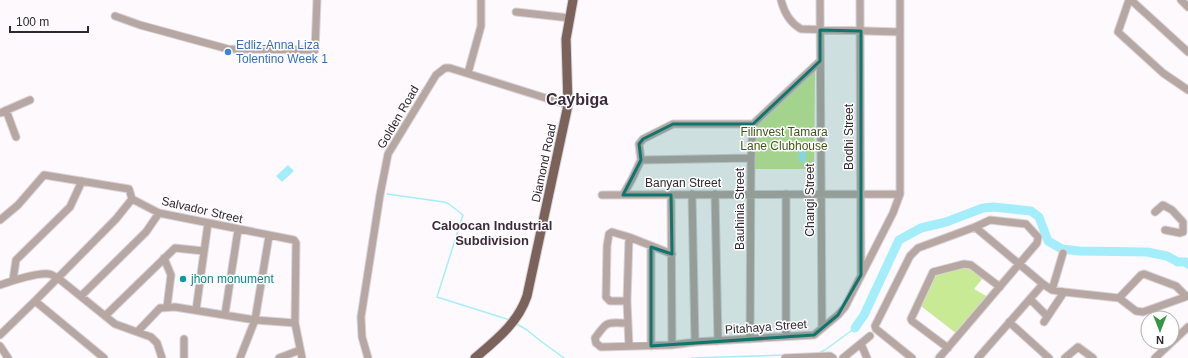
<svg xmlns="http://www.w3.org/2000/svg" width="1188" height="358" viewBox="0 0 1188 358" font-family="Arial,sans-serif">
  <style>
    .green { fill: #c8ea95 }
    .water { fill: #a4eefb }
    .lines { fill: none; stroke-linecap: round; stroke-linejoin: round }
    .stream { stroke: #a4eefb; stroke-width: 1.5 }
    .river { stroke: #a4eefb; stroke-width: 9 }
    .minor-casing { stroke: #d9d3d8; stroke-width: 9 }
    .major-casing { stroke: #d9d3d8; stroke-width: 11 }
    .minor { stroke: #b6a7a3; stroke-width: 7 }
    .major { stroke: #7b625b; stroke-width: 9 }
    .marked { fill: #0f766e; fill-opacity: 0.2; stroke: #0f766e; stroke-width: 3; stroke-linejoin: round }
    .shop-dot { fill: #3f7fe0; stroke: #fff; stroke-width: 1.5 }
    .culture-dot { fill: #0f9aa8; stroke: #fff; stroke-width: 1.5 }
    .labels { text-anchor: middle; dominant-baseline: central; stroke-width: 3; stroke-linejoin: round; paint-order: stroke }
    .shop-label { font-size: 12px; fill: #366cbe; stroke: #fff; text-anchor: start }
    .street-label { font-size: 12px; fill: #2f262e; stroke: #fff }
    .park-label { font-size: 12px; fill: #3f5515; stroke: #fff }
    .culture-label { font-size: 12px; fill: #0d838f; stroke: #fff; text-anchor: start }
    .neighbourhood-label { font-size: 13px; font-weight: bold; fill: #3d293b; stroke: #fff }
    .district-label { font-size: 16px; font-weight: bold; fill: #3d293b; stroke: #fff }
  </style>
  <rect width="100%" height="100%" fill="#fef9fd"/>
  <path class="green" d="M815 70 814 169H753V127Z
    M967 266 984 277 974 289 988 297 957 334 921 306 936 275Z"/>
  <path class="water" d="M799 151H806V162H799Z
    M288 165 294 171 282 182 276 176Z"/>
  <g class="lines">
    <path class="stream" d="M387 194 444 202 449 204 463 215 437 297 510 320
      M515 323 527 330 542 342 564 358
      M819 353 825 350 855 328
      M692 358 786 355"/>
    <path class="river" d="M855 328 864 315 899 240 921 228 946 222 983 208 993 207 1031 211 1039 217 1048 241 1062 249 1079 251 1147 252 1167 256 1178 262H1186L1188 264"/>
    <defs>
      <path id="minor" d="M781 0C784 12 790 23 801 29L900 32
        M820 0 822 328
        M860 0 861 274
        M1129 0 1118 32 1163 73 1188 90
        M1131 0 1188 52
        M1181 0 1188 7
        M516 12 570 18
        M115 16 140 25 228 49 315 50 317 0
        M468 73 481 26V0
        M6 110 16 137
        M0 113 30 100
        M641 160 751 158
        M692 194 695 342
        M715 194 718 341
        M786 194V336
        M602 195 900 194V0
        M623 195 632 179 641 160 639 144 643 139 673 124H753
        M671 195 672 345
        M1155 212 1163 205 1172 210 1183 222V232
        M0 220 18 205 44 175 129 189 132 199 159 213 294 240 296 243 295 323 302 358
        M975 227 1043 284 1052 290 1064 292 1119 298 1136 311 1143 312 1188 296
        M1165 230 1180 233 1183 232
        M629 237 627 301 629 346
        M164 258 171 275 167 307
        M13 280 16 260 70 207 82 181
        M0 285C11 281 39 272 49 274 52 274 55 277 58 278L115 324 151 337 157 343 162 358
        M1052 290 1063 253
        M81 296 146 232 159 213
        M1119 298 1141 275 1144 274 1176 286 1186 296
        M1030 299 1047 316
        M35 301 104 358
        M627 301H610L606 297 607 246 609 234 612 232 629 237 672 254
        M196 310 208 223
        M225 314 238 230
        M105 316 175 248 204 251
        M1009 322 1049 358
        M1044 322 1064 292
        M628 323C606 323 608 320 595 338L596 343 601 347 672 345 695 342 814 335 838 315 845 307 893 213 900 194
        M138 331 160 308 175 307 255 320 295 323
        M0 335 35 301 116 219 132 199
        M750 339 751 158 753 124 820 61
        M861 344 867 358
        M0 346 8 358
        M651 346V247
        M948 348 912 321 911 319 933 272 964 264 971 265 1000 287
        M184 358V339
        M240 358 255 320 269 236
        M279 358 300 350
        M368 358 362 337 361 317 380 195 388 154 436 75 445 68H450L568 105
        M785 358 830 356 833 358
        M843 358 870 336
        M912 358 876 329 875 326 910 256 918 248 975 227 990 220 1026 224 1038 237 1037 243 939 358
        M978 358 1043 284
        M1065 358 1078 347 1093 358
        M1155 358 1188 327"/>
      <path id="major" d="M475 358C496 340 518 323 527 296L568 105 566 39 573 0"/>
    </defs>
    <use href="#minor" class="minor-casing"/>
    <use href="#major" class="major-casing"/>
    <use href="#minor" class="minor"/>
    <use href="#major" class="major"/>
  </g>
  <path class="marked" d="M820 30 861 31V275L838 315 814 335 651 346V247L672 254 671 195H623L641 160 639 144 643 139 673 124H753L820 61Z"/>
  <circle class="shop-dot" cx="228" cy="52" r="4"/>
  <circle class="culture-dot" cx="183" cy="279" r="4"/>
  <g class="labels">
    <g class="shop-label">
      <text x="236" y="45">Edliz-Anna Liza<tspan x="236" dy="14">Tolentino Week 1</tspan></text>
    </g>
    <g class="street-label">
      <text transform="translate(398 117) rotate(-60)">Golden Road</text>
      <text transform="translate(849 137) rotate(-90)">Bodhi Street</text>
      <text transform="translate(544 163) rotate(-78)">Diamond Road</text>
      <text x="683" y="183">Banyan Street</text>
      <text transform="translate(810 200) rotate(-90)">Changi Street</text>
      <text transform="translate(740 209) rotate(-90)">Bauhinia Street</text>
      <text transform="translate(202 210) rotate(13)">Salvador Street</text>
      <text transform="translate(766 327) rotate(-4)">Pitahaya Street</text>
    </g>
    <g class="park-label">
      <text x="784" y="132">Filinvest Tamara<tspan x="784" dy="14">Lane Clubhouse</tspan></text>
    </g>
    <g class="culture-label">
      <text x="191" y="279">jhon monument</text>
    </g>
    <g class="neighbourhood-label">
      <text x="492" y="225">Caloocan Industrial<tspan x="492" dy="15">Subdivision</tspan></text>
    </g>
    <g class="district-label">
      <text x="577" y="99">Caybiga</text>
    </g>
  </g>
  <g transform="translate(1160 330) rotate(180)"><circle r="19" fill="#ffffff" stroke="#aca8ab"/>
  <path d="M0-3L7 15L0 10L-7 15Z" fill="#379548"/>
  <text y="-6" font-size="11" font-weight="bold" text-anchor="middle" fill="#2f262e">N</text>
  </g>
  <path d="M10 26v6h78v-6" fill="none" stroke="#2f262e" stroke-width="2"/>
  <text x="16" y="26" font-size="12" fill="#2f262e" stroke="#ffffff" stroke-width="3" paint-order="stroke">100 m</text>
</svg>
